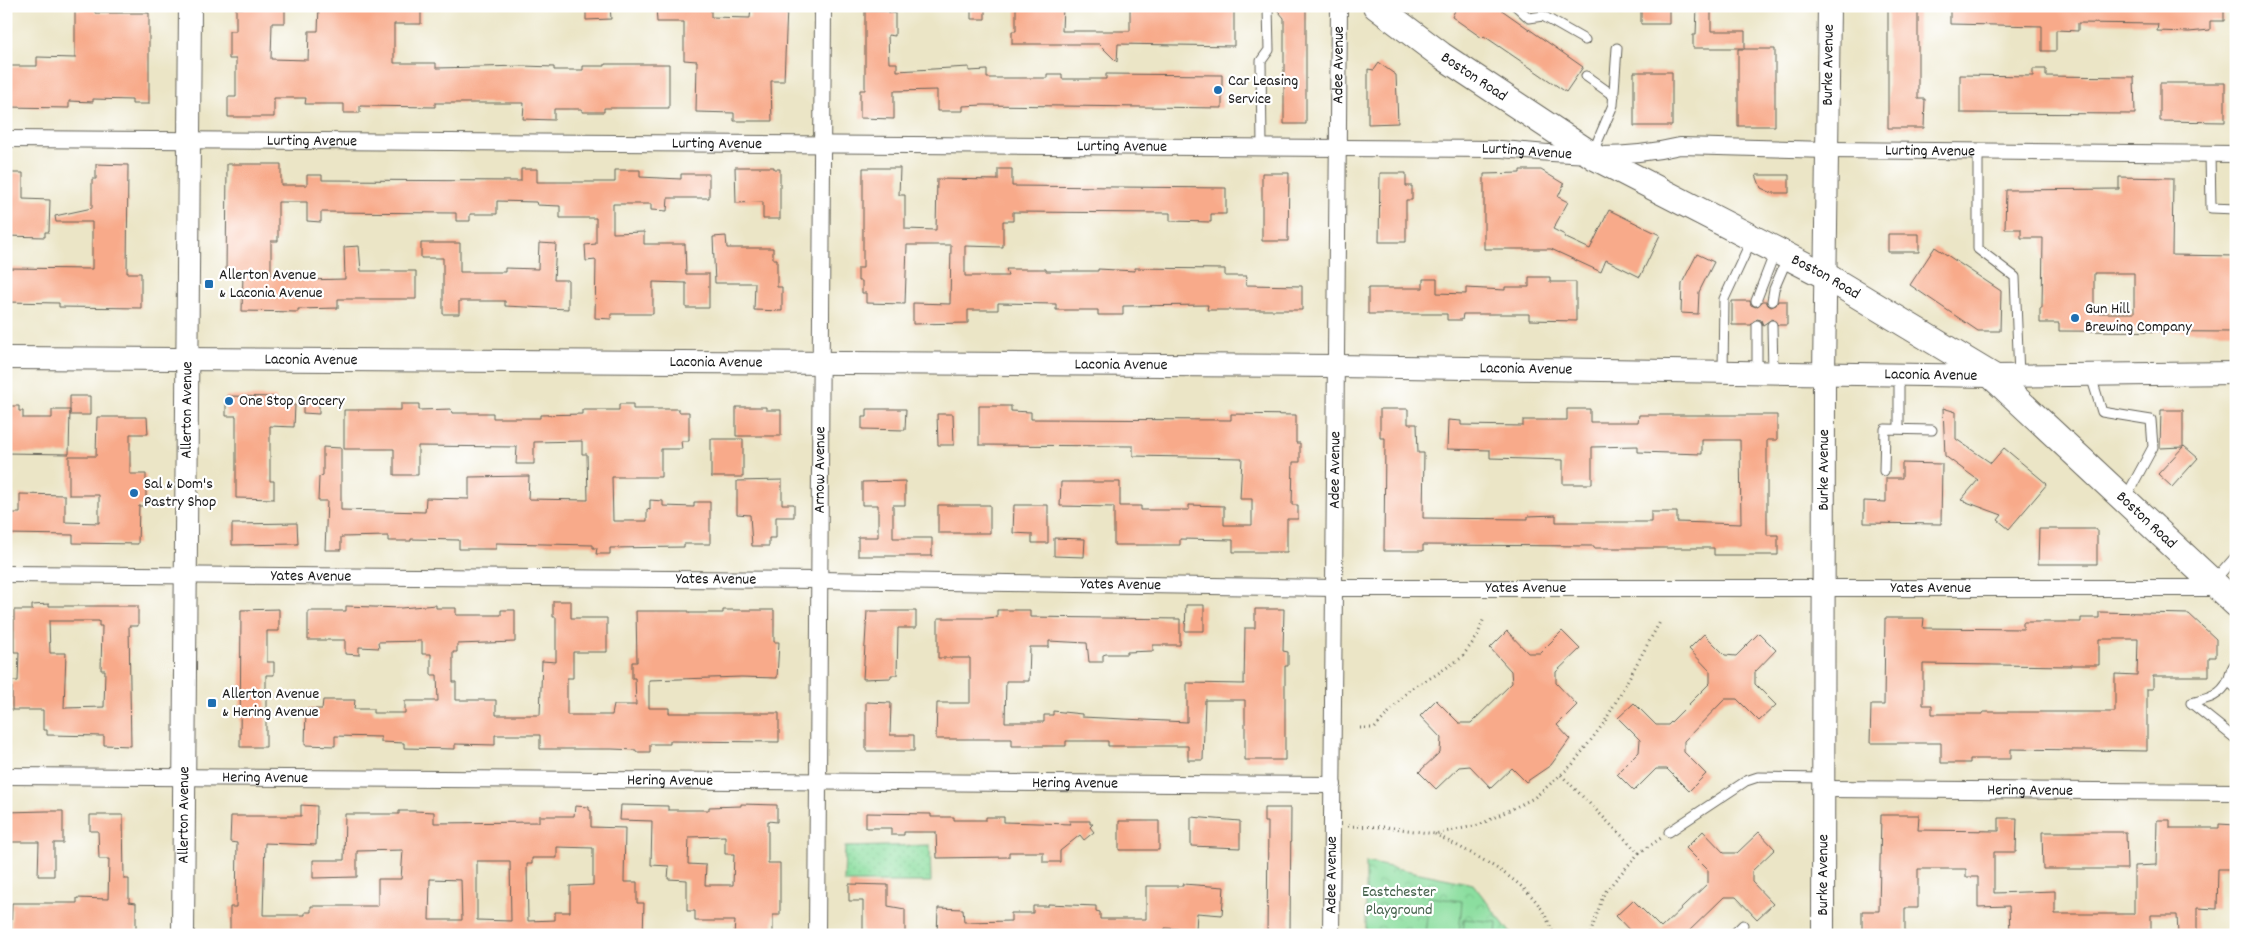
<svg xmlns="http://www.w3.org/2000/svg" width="2242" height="941" viewBox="0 0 2242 941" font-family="Dekko,sans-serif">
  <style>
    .grass { fill: url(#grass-dots); stroke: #547d5e }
    .park { fill: url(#park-crowns); stroke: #547d5e }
    .pitch { fill: #8bde9f; stroke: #547d5e }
    .building { fill: #f8aa8a; fill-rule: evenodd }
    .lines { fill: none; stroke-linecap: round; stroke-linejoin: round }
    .lane-casing { stroke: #646258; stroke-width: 11 }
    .street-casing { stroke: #646258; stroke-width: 18 }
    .secondary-casing { stroke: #646258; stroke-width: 24 }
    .primary-casing { stroke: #646258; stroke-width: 28 }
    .path { stroke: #646258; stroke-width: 3; stroke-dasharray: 1 4; stroke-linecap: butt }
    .lane { stroke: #fff; stroke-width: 9 }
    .street { stroke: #fff; stroke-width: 16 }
    .secondary { stroke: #fff; stroke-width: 22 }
    .primary { stroke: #fff; stroke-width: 26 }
    .poi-dot { fill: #1f6fb2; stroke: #fff; stroke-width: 2 }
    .labels { text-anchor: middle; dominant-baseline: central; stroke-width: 4.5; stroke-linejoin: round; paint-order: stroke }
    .street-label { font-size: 16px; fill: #1c1c1c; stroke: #fff }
    .poi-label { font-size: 16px; fill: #1c1c1c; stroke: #fff; text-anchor: start }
    .park-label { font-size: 16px; fill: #43604a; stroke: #fff }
  </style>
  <defs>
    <pattern id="grass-dots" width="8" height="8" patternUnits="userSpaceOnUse" patternTransform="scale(1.25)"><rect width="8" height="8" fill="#8bde9f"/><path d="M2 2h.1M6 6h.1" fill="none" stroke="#77be88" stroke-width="1.8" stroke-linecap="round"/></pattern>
    <pattern id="park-crowns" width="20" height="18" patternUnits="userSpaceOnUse" patternTransform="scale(1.25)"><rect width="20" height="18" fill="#8bde9f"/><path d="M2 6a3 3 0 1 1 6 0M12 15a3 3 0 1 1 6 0" fill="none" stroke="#77be88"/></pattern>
  </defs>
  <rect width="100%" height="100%" fill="#fff"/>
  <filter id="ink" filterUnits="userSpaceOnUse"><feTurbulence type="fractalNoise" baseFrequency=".02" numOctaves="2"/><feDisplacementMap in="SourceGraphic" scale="10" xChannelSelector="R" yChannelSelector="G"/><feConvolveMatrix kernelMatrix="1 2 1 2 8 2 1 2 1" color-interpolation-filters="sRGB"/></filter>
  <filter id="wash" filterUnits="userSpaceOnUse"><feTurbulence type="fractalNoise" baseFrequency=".0096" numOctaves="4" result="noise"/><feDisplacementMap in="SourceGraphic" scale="20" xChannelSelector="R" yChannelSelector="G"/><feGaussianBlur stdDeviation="1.12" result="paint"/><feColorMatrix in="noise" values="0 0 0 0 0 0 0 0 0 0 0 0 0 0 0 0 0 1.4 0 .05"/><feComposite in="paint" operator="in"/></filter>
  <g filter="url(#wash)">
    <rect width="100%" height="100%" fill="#ebe5c6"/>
    <path class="grass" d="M930 845 931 882H844L845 847Z"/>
    <path class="park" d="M1366 862 1473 884 1512 935H1366Z"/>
    <path class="pitch" d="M1429 897 1462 901 1459 935H1425Z
      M1464 919 1497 922 1496 935H1463Z"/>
    <g id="blocks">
      <path class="building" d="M319 6H421V24H394V63H436V68L524 66 554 67V70H583V66H605V64H669V108H604V112H582V109H554V120L523 119 524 103H435V107L360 106V113H344V104H305L306 98H274V117H228V97H236V59H229V31H236V8L285 7V23H272L271 59 308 60 309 31H318Z
        M586 6H610L611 19 586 20Z
        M656 6H711V17L750 18 751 7 787 8 784 81H771L772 121H734V113L696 112 697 61 684 60V22H657Z
        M971 6H985V19H971Z
        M1016 6H1063L1062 31H1130V6H1234V46L1118 44 1117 62 1099 44H1012V31H1016Z
        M1274 6H1306V124H1284V18Z
        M1457 6H1496L1583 67 1566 92 1484 36 1482 38 1452 17Z
        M1641 6H1669V24H1641Z
        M1697 6H1711V31H1745V48H1693V35H1696Z
        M1888 6H1918V99H1925L1924 128H1888Z
        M1950 6H2224V21H2210V30L2189 32 2157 31 2158 24 2078 23V31L2056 30V51H2042V26L1950 24Z
        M95 9V13H149V104H132V100L93 99V102L69 101V108L6 107V66H37V57L75 58V10Z
        M865 11H889V13H895V36L888 35 889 63H897V71L969 67V71L987 70V78H1047V74H1062V79H1106V74L1222 75V108L983 105 963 106V111H937V90L894 91V119L860 118V90H865Z
        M1738 49H1775V126H1738Z
        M1379 63 1396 75 1398 123 1368 124V69L1374 70Z
        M2033 69H2046V76L2134 77 2135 114 1960 113V75L2033 76Z
        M1634 72H1672V126H1634Z
        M2160 83H2225V122L2160 121Z
        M96 164 128 165 127 273H141V308L59 307V303L6 302V268L92 269V222H56L55 216 92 208V179H96Z
        M227 164H281V185H307V175H322V180L521 181V169H537V182H615V170H640V177L681 179V174H709V198H668L667 211 651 210V204H613V233L644 232V244H685L686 274H709V308H686V283L653 282V314H611V319L595 318 596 260 586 261 585 245 596 244V218H560V206L537 205 536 202 497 201V214H470V221H456V213L321 212V222L307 221V202H278V241H271V275H304V280L345 279 344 247 359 246 361 271H416V299H338V308L298 309V312L242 311 243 274H226Z
        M735 167H774V169H780V219H763V202L736 203Z
        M863 168H900L899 195H905V229L936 230 937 179 998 180V169H1012V186L1226 188V214H1211V222L1170 221V213L1013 212V221H1003V247L965 246V276H1008L1006 269H1046V271H1098V269L1135 271V268L1225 269V276H1247L1246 285 1302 286V310H1207L1208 305 1123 306V315H1098V310H1056V304L998 303V310H968V323L913 324V303L950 304 951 245H907L905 304 866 303V293H862V281H858V268H863Z
        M1520 170H1541L1564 184 1558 197 1568 202 1553 229 1565 235 1564 237 1590 249 1609 210 1660 235 1640 277 1606 260 1601 272 1551 249H1484V174L1520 173Z
        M6 173H23V199L50 200 49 232H45V237L6 236Z
        M1262 173H1289L1288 241H1262Z
        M1380 173H1406V186H1412V200H1406V242H1379Z
        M1756 175H1789V193H1772L1761 188Z
        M2119 177 2173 178 2172 255 2236 256V332L2059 331V323H2040V308H2042L2043 238H2021V229H2005L2006 190 2119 189ZM2094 273H2134V313H2094Z
        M1888 234H1919V252H1888Z
        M726 236 727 248H773V259H777V287H782V311L754 310 755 283H715L713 237Z
        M421 243H460V272H505V268L538 269 539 243 556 244 554 280H568V309L505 306V301H459V314H443V258H421Z
        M1935 247 2001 291 2000 331H1978L1910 285Z
        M1697 254 1714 262 1699 292 1698 314 1681 313 1682 283Z
        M1529 277H1550V282H1576V321L1529 320V314H1463L1462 320H1447V314H1368V288H1423V279H1437V293L1466 294V288L1505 290V287H1529Z
        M1732 301H1750L1751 305 1756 307 1763 301H1766L1768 305 1771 307 1776 305 1778 301H1787V325H1778L1772 319 1763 325 1761 320 1757 319 1751 325H1732Z
        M70 396H90V415H70Z
        M226 396 276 397V404L295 405 294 427 270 426V481H274V499L236 498V416H226Z
        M303 397H319V414L303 413Z
        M401 404H419V410L451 409 452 413H493V418H540V415L582 414V410H619V404H633V409H679V412H689V441H681L682 449H661V477H612L613 521H647V509L650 510V500L663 501V506L694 507V502H710V544H684V547L610 548V554H596L597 548H593V545L496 543V549H459V540L411 539V541H388V536L341 537V550H325L327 501H318L319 477 323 475V447L341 448V510L425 512 426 498 469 499V477L529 476 528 499 588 500 587 454H582V441L534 442V464H516L517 447 418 446V475H394V449H344V410H401Z
        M6 406H19V411H23V418H52V410H70L69 454 6 453Z
        M979 406H1011V411L1031 412V419L1231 420V414L1296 415V443H1300V462H1293L1292 505H1298V519H1287V552H1233V540L1180 539V545H1114V507L1060 506 1061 482H1120V506H1141V510H1189V505L1224 506V525H1252V499H1240L1242 458 1133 456V446L979 445Z
        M736 407H766V410H781V436H736Z
        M1943 408 1956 412V439L1991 463 2004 448 2047 484 2009 529 1998 520 2002 515 1961 500 1978 480 1945 456Z
        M867 409H906L905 430 862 429V417H867Z
        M1380 409H1408V424H1417L1418 453H1424L1423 518 1528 519V516L1556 515V522H1651V512H1677V522L1741 524 1740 440H1702V454L1638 452V446L1592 447V484H1563V460L1490 458V450L1447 449 1448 420 1461 421V425L1523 426V420H1567V409H1590V422H1638L1639 415H1777V440H1767V535H1778V555H1714V548H1594V546L1423 545V551H1384L1385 438H1380Z
        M2161 410H2183V447L2184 446 2198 458 2172 487 2158 474 2183 447 2160 448Z
        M937 414H953L954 445H938Z
        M97 417H147L148 434H130V474H146V506H139L138 544 73 543V535L6 534V513H20V494L65 495V522L99 523V495H69V456H96Z
        M711 439H743V477H711Z
        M1902 463 1942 464 1941 524 1864 523V501L1886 502V478H1902Z
        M782 480V504H794V517H776V538H769V546H752L750 515 737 514V481Z
        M905 481V505H893V538H932V556H858V537H878V505H862V482Z
        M938 505H990V533H938Z
        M1014 505H1048V543H1032V534L1013 533Z
        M297 523 298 544 232 545V524Z
        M2039 529H2097V564H2038Z
        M1054 538 1085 539 1084 557 1054 556Z
        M553 601H571V618H607V652H573V678H567V715H612L614 705H636L635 678H632V662H637L636 611H689V613H723V610H774V642H779L777 678 741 677 649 680V708H669V713H779V742L670 741V744H650V752H636V750L612 749H540V735H495V745L455 744V749L404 748V743L381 742V737L335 736V746L305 745 306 709H322L323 700H355L354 709H373V713H405V701H438L437 675H431V654H422V641L378 642 379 648 359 647V655L345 654V640H308V611H346V606L401 608 436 605V608H456V615H501V610H515V642L457 644V652H453V682H456V700H496V715H540L542 661 556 662V617H553Z
        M49 604V606H138V626H129L131 746 104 745V736L47 735V730H43V710H12V681H18L19 652H14V610H32V605ZM49 621H99V626H102L101 670H105L104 707 64 708 66 653H50Z
        M1186 605H1204V631H1185Z
        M279 609V631H267V662H274V675H266V747H240L241 610Z
        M1255 609H1284L1283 651 1288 652V666H1285V760H1245V700H1205L1203 760H1188V746H1108V741H1066V746H1012V739H936L937 703H970V658H938V618H987L997 617V610H1030V617L1180 619V645H1153V651L1127 652V654H1106L1103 655V662H1089L1087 643 1049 641V647H1030L1029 681H1006L1005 722H1044V715H1053V711L1082 714V717L1187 722V683L1244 684 1245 628H1255Z
        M867 611H916V628H898L897 675H891V678L863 679Z
        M2099 612 2189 614 2216 639V657H2209V676H2153V689H2147V751L2011 749V759H1970V763H1941V743H1870L1871 705H1884L1885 618H1924L1923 628 2023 629V622H2081V618H2099ZM2099 639H2138L2137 675 2115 674V712H1983V714H1932V705H1923V664L2071 666V665H2099Z
        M1507 631 1528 653H1540L1562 631 1580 649 1556 672V683L1577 705 1557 725 1570 739 1551 765 1526 782 1512 768 1491 788 1470 766 1459 767 1436 789 1419 772 1440 752 1441 738 1420 716 1436 700 1459 723H1471L1512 683 1511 671 1490 648Z
        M1759 633 1776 650 1755 672V684L1776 705 1759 721 1737 699H1725L1684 741V752L1706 774 1689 791 1667 769H1656L1634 791 1617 774 1639 752 1640 740 1618 718 1634 703 1656 725H1668L1710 683V671L1689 649 1704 634 1725 655 1736 656Z
        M866 702 891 703 890 735H914V751H866Z
        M741 804 777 805V822L768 821V863H780V915H773V935H734L735 921H695V911H687V880L668 879 669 866 651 865 652 821 620 820 621 805 668 806V810H709V807L741 806ZM725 836V854H734L733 885H705L706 865 688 864 689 837Z
        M301 805 317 806 316 845 265 843 263 915H305V912H311V906H378V879H401L403 850 357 851V877L313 878V860H344L345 814H399V811H415L434 812V823L539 822V816H574L575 806 589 807V810L591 811V827L625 828 624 882H637V903H644L643 935H230V907H236L237 843 230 842 231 816H301ZM557 847 593 848V885L570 886V912H555V920L528 921 527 864H532V858H557ZM477 861H510L511 921 477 920ZM430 879 461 880 462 920H429Z
        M1264 808H1291L1290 935H1267L1268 822H1264Z
        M46 811H63V843H54V876H38L39 842H6V812Z
        M866 813 931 814V817H954V820H986V817H1004V822L1071 824 1069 821H1090V824H1093L1090 827 1094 832 1084 840 1080 835 1060 851V862H1043V852H1009V857L937 858 936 832H904V835H891V828H866Z
        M90 815H123L124 879H129V902L136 903V935H11L12 903H77V898L108 899 109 859H99L98 831H90Z
        M1881 815H1919L1918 830 1999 831V818H2017L2016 852H1994V893L2055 891V914H2134V866L2156 865 2157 820H2170V828H2219V824L2236 825V869H2218L2217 909 2197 908V935H2178L2177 915H2151V930H2129V935H2010L2009 906 1978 907V877H1966V869H1918V908H1905V935H1862V911H1879Z
        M1191 817 1240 821V848L1191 846Z
        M1119 821H1159V850H1119Z
        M1703 831 1724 853H1737L1759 832 1775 849 1752 871V882L1773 904 1757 919 1736 897H1724L1685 935H1634L1616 916 1633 900 1661 928 1708 883V870L1686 848Z
        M2042 832H2126L2127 869H2043Z
        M849 884 888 885V906L905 909V935H863V901H849Z
        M1183 884 1224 887 1222 915 1197 913 1196 930 1165 928V932H1143V935H937L938 908 963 909 964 922 1011 921V913H1033V906H1048V904L1096 906V911L1100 912V919H1146V886H1183Z"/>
    </g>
  </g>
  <g filter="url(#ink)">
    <use href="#blocks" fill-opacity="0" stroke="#646258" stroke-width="1"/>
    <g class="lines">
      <defs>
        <path id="lane" d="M1516 6 1529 18 1543 16 1585 40
          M1586 76 1614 96
          M1262 147 1261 61 1269 50 1268 8
          M1978 151V249L2015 277 2019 376
          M1593 152 1613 105 1617 48
          M2210 154 2211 208 2236 209
          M1756 301 1775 252
          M1772 301 1774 289 1787 259
          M1757 325V373
          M1772 325 1773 372
          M1723 372 1724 299 1751 241
          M1899 375V428
          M2091 376 2102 412 2151 420 2153 447 2126 497
          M1884 471 1885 429 1932 430
          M2215 580 2236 556
          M2236 663C2230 669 2231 674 2228 681 2220 697 2206 699 2191 703L2236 739
          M2228 681 2236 688
          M1669 832 1746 781 1758 777 1824 778
          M1733 935 1743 925"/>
        <g id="street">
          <path id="s1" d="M6 139 1501 149C1563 154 1617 161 1680 146L1828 150 2236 154"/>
          <path id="s2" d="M6 574 819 580 1335 588H2221"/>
          <path id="s3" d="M6 776 1333 785"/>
          <path id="s4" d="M1824 789 2236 792"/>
          <path id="s5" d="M817 935 823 6"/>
          <path id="s6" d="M1331 935 1339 6"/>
        </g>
        <g id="secondary">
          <path id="s7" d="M6 358 1336 366 1992 376 2236 373"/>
          <path id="s8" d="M183 935 190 6"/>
          <path id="s9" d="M1823 935 1824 374 1829 6"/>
        </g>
        <g id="primary">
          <path id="s10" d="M1376 6 1441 55 1595 157 1826 276 1992 376 2236 604"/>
        </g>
      </defs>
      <use href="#lane" class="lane-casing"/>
      <use href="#street" class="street-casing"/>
      <use href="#secondary" class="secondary-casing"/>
      <use href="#primary" class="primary-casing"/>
      <path class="path" d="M1360 728H1375L1410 689 1434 676 1461 658 1477 637 1484 618
        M1561 775 1639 853 1604 893 1590 935
        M1348 826 1387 827 1435 834 1479 825 1534 798 1572 765 1604 723 1661 620
        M1435 834C1467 851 1521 877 1540 907 1546 915 1550 926 1554 935
        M1639 853 1661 838"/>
      <use href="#lane" class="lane"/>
      <use href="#street" class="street"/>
      <use href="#secondary" class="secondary"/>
      <use href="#primary" class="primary"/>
    </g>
  </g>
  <g class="poi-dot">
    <circle cx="1218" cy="90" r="5"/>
    <rect x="204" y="279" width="10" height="10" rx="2.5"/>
    <circle cx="2075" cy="318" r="5"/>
    <circle cx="229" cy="401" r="5"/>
    <circle cx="134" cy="493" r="5"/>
    <rect x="207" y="698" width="10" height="10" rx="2.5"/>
  </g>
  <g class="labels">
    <g class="street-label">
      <text stroke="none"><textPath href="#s6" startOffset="870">Adee Avenue</textPath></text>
      <text stroke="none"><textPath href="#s9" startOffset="870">Burke Avenue</textPath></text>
      <text stroke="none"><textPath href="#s10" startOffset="121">Boston Road</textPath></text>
      <text stroke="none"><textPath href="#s1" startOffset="306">Lurting Avenue</textPath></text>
      <text stroke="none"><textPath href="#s1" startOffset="711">Lurting Avenue</textPath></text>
      <text stroke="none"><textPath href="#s1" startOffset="1116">Lurting Avenue</textPath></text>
      <text stroke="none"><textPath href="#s1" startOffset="1925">Lurting Avenue</textPath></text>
      <text stroke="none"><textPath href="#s1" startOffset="1521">Lurting Avenue</textPath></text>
      <text stroke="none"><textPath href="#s10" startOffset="526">Boston Road</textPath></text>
      <text stroke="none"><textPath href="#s7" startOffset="305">Laconia Avenue</textPath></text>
      <text stroke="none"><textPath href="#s7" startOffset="710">Laconia Avenue</textPath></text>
      <text stroke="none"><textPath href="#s7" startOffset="1115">Laconia Avenue</textPath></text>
      <text stroke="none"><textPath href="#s7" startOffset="1520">Laconia Avenue</textPath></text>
      <text stroke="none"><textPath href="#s7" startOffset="1925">Laconia Avenue</textPath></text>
      <text stroke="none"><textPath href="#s8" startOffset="525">Allerton Avenue</textPath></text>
      <text stroke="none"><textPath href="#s5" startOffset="465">Arnow Avenue</textPath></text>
      <text stroke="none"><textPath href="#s9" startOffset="465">Burke Avenue</textPath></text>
      <text stroke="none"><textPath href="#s6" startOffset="465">Adee Avenue</textPath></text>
      <text stroke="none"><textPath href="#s10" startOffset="931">Boston Road</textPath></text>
      <text stroke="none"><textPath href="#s2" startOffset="305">Yates Avenue</textPath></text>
      <text stroke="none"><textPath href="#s2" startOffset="710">Yates Avenue</textPath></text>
      <text stroke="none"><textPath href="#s2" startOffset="1115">Yates Avenue</textPath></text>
      <text stroke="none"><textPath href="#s2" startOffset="1520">Yates Avenue</textPath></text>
      <text stroke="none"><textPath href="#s2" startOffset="1925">Yates Avenue</textPath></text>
      <text stroke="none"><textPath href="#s3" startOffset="259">Hering Avenue</textPath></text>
      <text stroke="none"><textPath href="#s3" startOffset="664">Hering Avenue</textPath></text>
      <text stroke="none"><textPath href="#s3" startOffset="1069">Hering Avenue</textPath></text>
      <text stroke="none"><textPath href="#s4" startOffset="206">Hering Avenue</textPath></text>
      <text stroke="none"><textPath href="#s8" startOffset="120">Allerton Avenue</textPath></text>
      <text stroke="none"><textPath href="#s6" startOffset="60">Adee Avenue</textPath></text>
      <text stroke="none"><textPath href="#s9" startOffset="60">Burke Avenue</textPath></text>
    </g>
    <g class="poi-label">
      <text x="1228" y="81">Car Leasing<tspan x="1228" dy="18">Service</tspan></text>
      <text x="219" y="275">Allerton Avenue<tspan x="219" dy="18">&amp; Laconia Avenue</tspan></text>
      <text x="2085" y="309">Gun Hill<tspan x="2085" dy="18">Brewing Company</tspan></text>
      <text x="239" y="401">One Stop Grocery</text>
      <text x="144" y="484">Sal &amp; Dom's<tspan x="144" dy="18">Pastry Shop</tspan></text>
      <text x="222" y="694">Allerton Avenue<tspan x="222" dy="18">&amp; Hering Avenue</tspan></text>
    </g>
    <g class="park-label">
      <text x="1399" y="892">Eastchester<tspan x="1399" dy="18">Playground</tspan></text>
    </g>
  </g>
  <rect width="2242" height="941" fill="none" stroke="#fff" stroke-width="25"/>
</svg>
